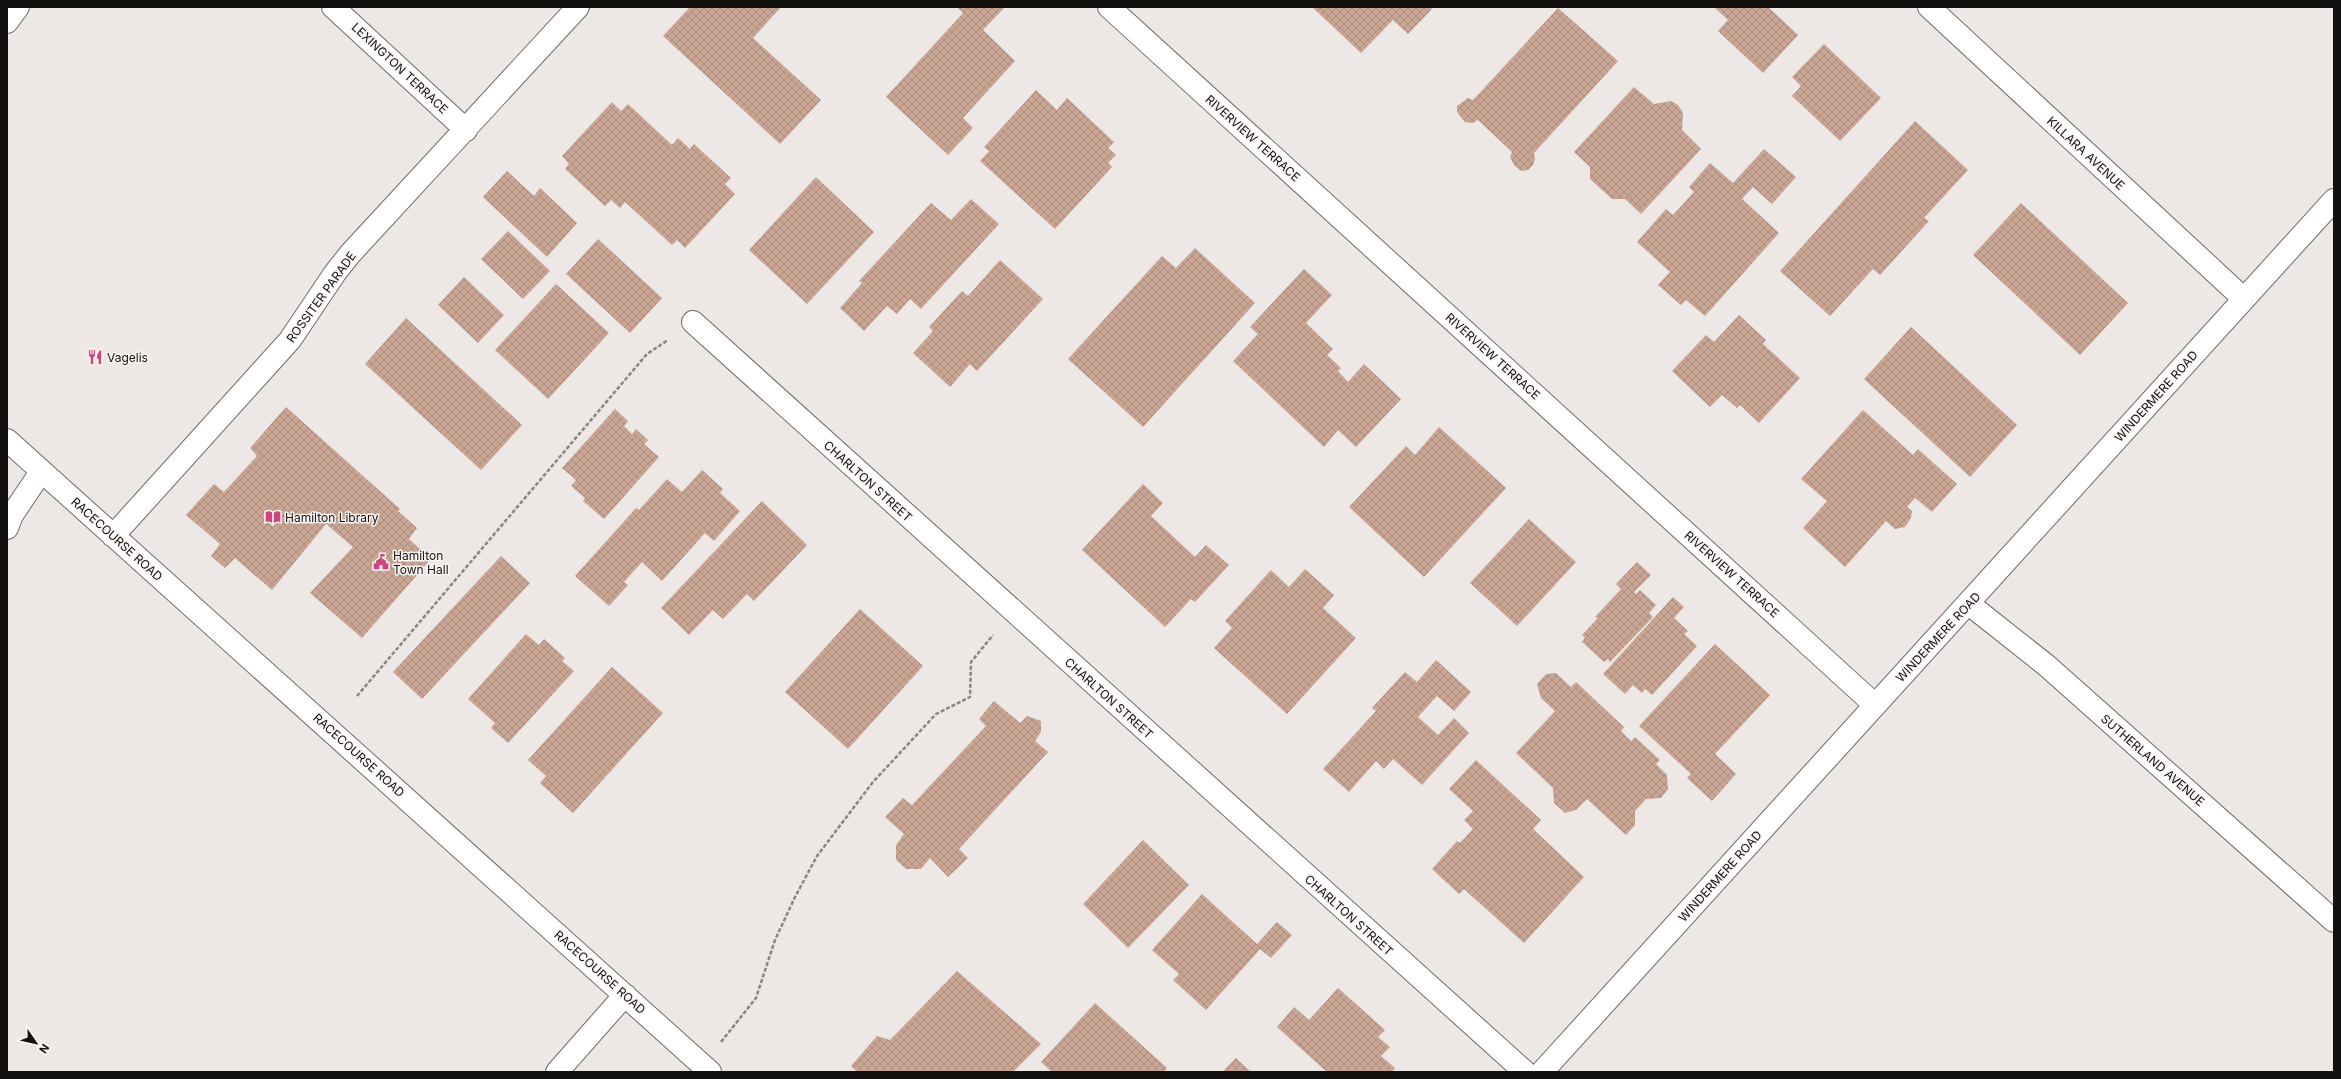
<svg xmlns="http://www.w3.org/2000/svg" width="2341" height="1079" viewBox="0 0 2341 1079" font-family="Inter,sans-serif">
  <style>
    .building { fill: url(#building-cross-hatch) }
    .lines { fill: none; stroke-linecap: round; stroke-linejoin: round }
    .minor-casing { stroke: #6f6a68; stroke-width: 24 }
    .path { stroke: #888583; stroke-width: 2.5; stroke-dasharray: 4 2; stroke-linecap: butt }
    .minor { stroke: #fff; stroke-width: 22 }
    .labels { text-anchor: middle; dominant-baseline: central; stroke-width: 3; stroke-linejoin: round; paint-order: stroke }
    .street-label { font-size: 12px; fill: #131110; stroke: #fbf5f3 }
    .poi-label { font-size: 12px; fill: #131110; stroke: #fbf5f3; text-anchor: start }
  </style>
  <defs>
    <pattern id="building-cross-hatch" width="8" height="8" patternUnits="userSpaceOnUse"><rect width="8" height="8" fill="#c9a594"/><path d="M0 0l8 8M0 8l8-8" fill="none" stroke="#ac8d7f"/></pattern>
  </defs>
  <rect width="100%" height="100%" fill="#ede8e5"/>
  <path class="building" d="M690 7H781L753 38 821 100 780 144 663 36Z
    M957 7H1005L983 30 1015 61 963 118 973 128 948 155 886 97 963 13Z
    M1312 7H1429L1432 9 1408 34 1393 20 1361 53Z
    M1714 7H1768L1798 35 1763 73 1718 31 1728 20Z
    M1558 8 1618 61 1534 153 1535 159 1533 165 1528 170 1521 171 1514 165 1510 157 1512 152 1478 120 1473 123 1465 122 1457 112V106L1468 98 1473 100Z
    M1824 44 1881 98 1840 141 1792 96 1801 86 1792 77Z
    M1634 87 1654 104 1671 101 1678 105 1683 113 1682 130 1701 149 1641 214 1625 199H1612L1590 179V167L1574 152Z
    M1036 90 1057 110 1067 98 1114 142 1108 148 1116 155 1108 163 1112 167 1055 229 980 161 989 151 984 147Z
    M612 102 621 111 628 104 672 145 678 138 690 149 694 144 731 178 725 184 735 194 685 248 677 240 672 245 625 202 620 208 611 200 605 206 565 169 569 164 562 156Z
    M1915 121 1968 170 1924 218 1929 221 1880 275 1873 269 1830 316 1780 271Z
    M1764 149 1796 177 1772 204 1753 187 1742 199 1779 233 1705 316 1686 300 1681 305 1658 285 1670 272 1637 242 1666 209 1673 215 1694 192 1689 187 1710 163 1733 183Z
    M507 171 534 196 540 188 577 223 547 257 483 197Z
    M816 177 874 232 807 304 749 250Z
    M971 199 999 224 921 309 910 299 897 314 887 306 864 331 840 308 862 283 859 281 931 203 951 220Z
    M2021 203 2128 303 2080 355 1973 255Z
    M508 231 550 271 523 299 481 259Z
    M598 239 662 298 630 333 566 274Z
    M1195 248 1255 303 1143 427 1068 359 1162 256 1176 268Z
    M1000 260 1043 299 977 371 970 364 950 387 913 353 933 331 929 327 962 291 968 296Z
    M1304 269 1332 295 1306 323 1333 349 1327 355 1341 368 1338 371 1348 382 1364 364 1401 399 1356 447 1338 430 1324 447 1233 361 1258 334 1250 327Z
    M464 277 504 315 478 343 438 305Z
    M556 284 609 333 548 399 495 350Z
    M1739 315 1766 340 1763 344 1800 378 1759 423 1740 405 1737 408 1722 395 1710 407 1672 371 1706 335 1714 342Z
    M406 318 522 425 481 470 365 364Z
    M1911 327 2017 425 1970 477 1864 379Z
    M286 407 400 509 398 511 417 528 409 539 431 559 362 638 310 593 353 547 326 524 272 590 235 558 225 568 211 556 220 544 186 515 214 484 224 492 257 456 250 448Z
    M615 409 628 421 624 426 632 434 636 429 648 440 644 444 659 457 604 519 583 501 585 498 571 486 576 480 562 468Z
    M1863 410 1913 455 1918 449 1957 484 1932 512 1915 498 1907 507 1912 511 1911 518 1905 527 1895 529 1886 521 1845 567 1803 528 1827 501 1801 479Z
    M1439 427 1506 488 1424 577 1349 507 1406 446 1415 455Z
    M702 470 723 489 720 493 740 511 714 541 705 533 662 581 642 562 624 582 628 585 609 606 575 576 636 508 639 510 667 479 682 492Z
    M1143 484 1163 503 1151 516 1195 557 1206 545 1229 565 1195 602 1191 599 1165 627 1082 550Z
    M762 501 807 545 754 601 747 594 723 619 713 610 689 635 661 608Z
    M1529 519 1576 562 1517 626 1470 583Z
    M501 556 530 583 422 699 393 672Z
    M1637 562 1651 575 1634 592 1636 594 1640 590 1656 605 1649 613 1653 617 1610 662 1608 659 1604 662 1582 642 1585 638 1582 635 1598 618 1595 617 1621 589 1616 584Z
    M1305 569 1334 595 1323 608 1356 638 1287 714 1214 648 1232 628 1225 621 1271 570 1289 587Z
    M1673 597 1684 607 1674 618 1688 631 1684 634 1697 646 1652 695 1645 689 1642 693 1633 685 1625 694 1603 674Z
    M860 609 923 666 848 749 785 692Z
    M526 634 539 645 544 639 565 658 562 661 574 671 508 743 491 728 495 723 468 699Z
    M1715 644 1770 695 1715 754 1736 774 1712 801 1687 778 1691 774 1639 726Z
    M1436 660 1471 692 1454 711 1437 696 1418 717 1438 735 1454 718 1469 733 1422 785 1393 759 1384 769 1376 761 1349 792 1323 769 1376 711 1372 708 1405 672 1417 682Z
    M612 667 663 713 573 813 540 783 546 776 528 760Z
    M1556 673 1571 687 1576 682 1624 727 1621 731 1631 741 1635 737 1660 760 1656 764 1667 775 1668 789 1661 798 1646 799 1635 811V825L1626 835 1587 799 1576 810 1565 813 1554 803 1553 788 1516 753 1555 711 1541 698 1537 684 1546 674Z
    M994 701 1020 723 1027 716 1041 721V732L1035 741 1048 752 959 849 968 858 948 877 930 858 921 869H906L896 860V845L904 834 885 817 903 798 912 805 986 726 979 719Z
    M1476 760 1541 820 1533 829 1584 877 1524 943 1464 889 1459 894 1432 869 1457 841 1460 843 1473 829 1464 820 1473 811 1449 789Z
    M1143 840 1189 885 1128 948 1083 904Z
    M1202 894 1257 944 1277 922 1292 935 1271 958 1260 949 1206 1010 1173 980 1179 974 1152 950Z
    M957 971 1041 1044 1013 1072H857L851 1066 877 1036 890 1040Z
    M1338 988 1385 1030 1378 1037 1390 1047 1381 1056 1395 1068 1392 1072H1327L1277 1027 1294 1007 1309 1020Z
    M1095 1003 1167 1068 1164 1072H1052L1041 1062Z
    M1236 1058 1251 1072H1222Z"/>
  <g class="lines">
    <defs>
      <path id="minor" d="M333 7 466 130
        M1109 7 1875 705
        M1929 7 2244 299
        M7 22 18 7
        M693 322 1525 1072
        M7 440 710 1072
        M7 528 12 515 41 472
        M113 536 290 340 335 273 350 254 578 7
        M1969 604 2046 665 2334 921
        M557 1072 625 995
        M1542 1072 2334 200"/>
    </defs>
    <use href="#minor" class="minor-casing"/>
    <path class="path" d="M357 696 647 354 668 340
      M721 1042 756 998 775 940 795 897 817 856 873 782 936 714 970 697 971 662 993 635"/>
    <use href="#minor" class="minor"/>
  </g>
  <defs>
    <symbol id="restaurant-bare" viewBox="-9 -9 18 18"><path d="M-5-6h1v4h1v-4h1v4h1v-4h1v5L-1.5 .5V6h-2V.5L-5-1ZM5-6V6H3V1.5H1.5Q1.5-4 5-6Z" fill="#cd447f" stroke="#fbf5f3" stroke-width="2.5" paint-order="stroke"/></symbol>
    <symbol id="library-bare" viewBox="-9 -9 18 18"><path d="M-6-4Q-3-5.5-.7-3.5V5Q-3 3-6 4ZM6-4Q3-5.5 .7-3.5V5Q3 3 6 4Z" fill="#cd447f" stroke="#fbf5f3" stroke-width="2.5" paint-order="stroke"/></symbol>
    <symbol id="civic-bare" viewBox="-9 -9 18 18"><path d="M-.6-6.5H3V-4.5H.6V-3L4-1V1h2V6H-6V1h2V-1L-.6-3ZM-1.2 2.5V6h2.4V2.5Z" fill="#cd447f" stroke="#fbf5f3" stroke-width="2.5" paint-order="stroke"/></symbol>
  </defs>
  <g fill-rule="evenodd">
    <use href="#restaurant-bare" x="84" y="346" width="22" height="22"/>
    <use href="#library-bare" x="262" y="506" width="22" height="22"/>
    <use href="#civic-bare" x="370" y="551" width="22" height="22"/>
  </g>
  <g class="labels">
    <g class="street-label">
      <text transform="translate(400 68) rotate(43)">LEXINGTON TERRACE</text>
      <text transform="translate(1253 138) rotate(42)">RIVERVIEW TERRACE</text>
      <text transform="translate(2086 153) rotate(43)">KILLARA AVENUE</text>
      <text transform="translate(321 297) rotate(-54)">ROSSITER PARADE</text>
      <text transform="translate(1493 356) rotate(42)">RIVERVIEW TERRACE</text>
      <text transform="translate(2156 396) rotate(-48)">WINDERMERE ROAD</text>
      <text transform="translate(868 481) rotate(42)">CHARLTON STREET</text>
      <text transform="translate(117 539) rotate(42)">RACECOURSE ROAD</text>
      <text transform="translate(1732 574) rotate(42)">RIVERVIEW TERRACE</text>
      <text transform="translate(1938 637) rotate(-47)">WINDERMERE ROAD</text>
      <text transform="translate(1109 698) rotate(42)">CHARLTON STREET</text>
      <text transform="translate(359 755) rotate(42)">RACECOURSE ROAD</text>
      <text transform="translate(2153 760) rotate(41)">SUTHERLAND AVENUE</text>
      <text transform="translate(1720 876) rotate(-48)">WINDERMERE ROAD</text>
      <text transform="translate(1349 915) rotate(42)">CHARLTON STREET</text>
      <text transform="translate(600 972) rotate(42)">RACECOURSE ROAD</text>
    </g>
    <g class="poi-label">
      <text x="107" y="357">Vagelis</text>
      <text x="285" y="517">Hamilton Library</text>
      <text x="393" y="555">Hamilton<tspan x="393" dy="14">Town Hall</tspan></text>
    </g>
  </g>
  <rect width="2341" height="1079" fill="none" stroke="#131110" stroke-width="16"/>
  <g transform="translate(36 1043) rotate(124)" stroke="#fbf5f3" stroke-width="3" paint-order="stroke">
  <path d="M0-3L7 15L0 10L-7 15Z" fill="#131110"/>
  <text y="-6" font-size="11" font-weight="bold" text-anchor="middle" fill="#131110">N</text>
  </g>
</svg>
